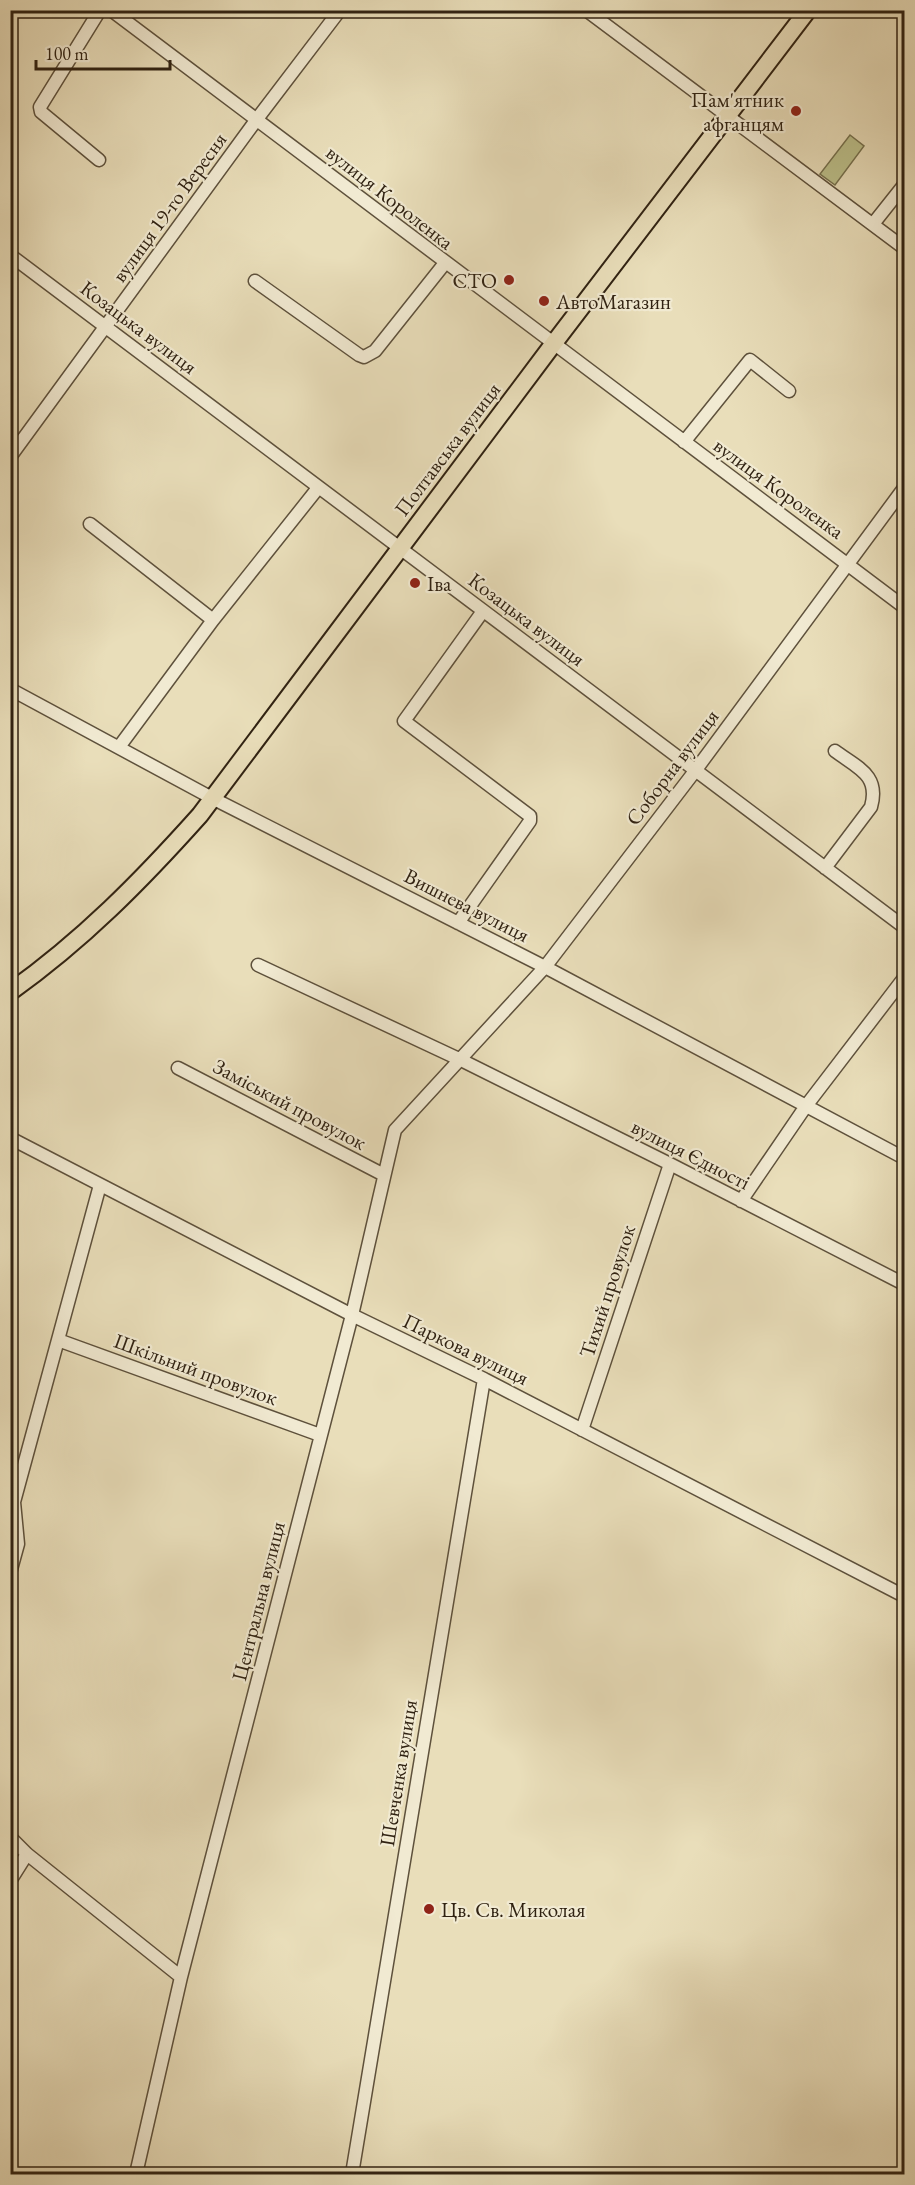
<svg xmlns="http://www.w3.org/2000/svg" width="915" height="2185" viewBox="0 0 915 2185" font-family="'EB Garamond',serif">
  <style>
    .green { fill: #bcc08b; stroke: #76714e; stroke-width: 1.5 }
    .lines { fill: none; stroke-linecap: round; stroke-linejoin: round }
    .minor-casing { stroke: #5e513c; stroke-width: 15 }
    .highway-casing { stroke: #302212; stroke-width: 20 }
    .minor { stroke: #f1ead2; stroke-width: 12 }
    .highway { stroke: #e9deba; stroke-width: 16 }
    .poi-dot { fill: #8f2418; stroke: #f1ead2; stroke-width: 2 }
    .labels { text-anchor: middle; dominant-baseline: central; stroke-width: 4.5; stroke-linejoin: round; paint-order: stroke }
    .poi-label { font-size: 21px; fill: #302212; stroke: #f1ead2; text-anchor: start }
    .street-label { font-size: 21px; fill: #302212; stroke: #f1ead2 }
  </style>
  <rect width="100%" height="100%" fill="#e9deba"/>
  <filter id="stains"><feTurbulence type="fractalNoise" baseFrequency=".00333" numOctaves="4"/><feColorMatrix values="0 0 0 0 .2 0 0 0 0 .09 0 0 0 0 .02 0 0 0 .5 -.17"/></filter>
  <radialGradient id="worn" r=".72"><stop offset=".6" stop-color="#630" stop-opacity="0"/><stop offset="1" stop-color="#630" stop-opacity=".3"/></radialGradient>
  <path class="green" d="M850 135 864 146 835 185 820 174Z"/>
  <g class="lines">
    <defs>
      <path id="minor" d="M111 10 904 607
        M586 10 904 248
        M99 160 41 112 40 107 100 10
        M873 224 904 185
        M10 255 904 927
        M255 281 359 355 364 357 375 351 445 263
        M684 442 750 360 789 391
        M10 457 257 119 340 10
        M90 524 213 620
        M10 689 212 798 545 967 904 1158
        M119 747 213 620 318 488
        M825 868 871 807C880 775 858 768 835 751
        M458 923 530 821V816L404 721 483 611
        M258 965 461 1060 670 1164 904 1284
        M178 1068 384 1175
        M10 1138 352 1315 484 1379 904 1596
        M741 1201 806 1106 904 978
        M58 1340 320 1435
        M582 1430 670 1164
        M10 1573 18 1544 14 1502 100 1185
        M10 1837 27 1854 181 1977
        M10 1881 27 1854
        M136 2174 181 1977 352 1315 395 1130 545 967 695 771 904 488
        M352 2174 484 1379"/>
      <path id="highway" d="M10 992C83 940 141 881 200 815L554 343 808 10"/>
    </defs>
    <use href="#minor" class="minor-casing"/>
    <use href="#highway" class="highway-casing"/>
    <use href="#minor" class="minor"/>
    <use href="#highway" class="highway"/>
  </g>
  <g class="poi-dot">
    <circle cx="796" cy="111" r="6"/>
    <circle cx="509" cy="280" r="6"/>
    <circle cx="544" cy="301" r="6"/>
    <circle cx="415" cy="583" r="6"/>
    <circle cx="429" cy="1909" r="6"/>
  </g>
  <g class="labels">
    <g class="poi-label">
      <text x="784" y="99" text-anchor="end">Пам'ятник<tspan x="784" dy="24">афганцям</tspan></text>
      <text x="497" y="280" text-anchor="end">СТО</text>
      <text x="556" y="301">АвтоМагазин</text>
      <text x="427" y="583">Іва</text>
      <text x="441" y="1909">Цв. Св. Миколая</text>
    </g>
    <g class="street-label">
      <text transform="translate(390 197) rotate(38)">вулиця Короленка</text>
      <text transform="translate(169 207) rotate(-54)">вулиця 19-го Вересня</text>
      <text transform="translate(139 327) rotate(37)">Козацька вулиця</text>
      <text transform="translate(447 449) rotate(-53)">Полтавська вулиця</text>
      <text transform="translate(779 488) rotate(36)">вулиця Короленка</text>
      <text transform="translate(527 619) rotate(37)">Козацька вулиця</text>
      <text transform="translate(672 767) rotate(-53)">Соборна вулиця</text>
      <text transform="translate(467 905) rotate(27)">Вишнева вулиця</text>
      <text transform="translate(290 1104) rotate(28)">Заміський провулок</text>
      <text transform="translate(691 1154) rotate(27)">вулиця Єдності</text>
      <text transform="translate(607 1291) rotate(-72)">Тихий провулок</text>
      <text transform="translate(466 1349) rotate(26)">Паркова вулиця</text>
      <text transform="translate(196 1369) rotate(20)">Шкільний провулок</text>
      <text transform="translate(258 1601) rotate(-76)">Центральна вулиця</text>
      <text transform="translate(398 1773) rotate(-81)">Шевченка вулиця</text>
    </g>
  </g>
  <rect width="915" height="2185" fill="none" stroke="#e9deba" stroke-width="36"/>
  <rect x="12" y="12" width="891" height="2161" fill="none" stroke="#302212" stroke-width="3"/>
  <rect x="18" y="18" width="879" height="2149" fill="none" stroke="#302212" stroke-width="1.5"/>
  <path d="M36 60v9h134v-9" fill="none" stroke="#302212" stroke-width="3"/>
  <text x="45" y="60" font-size="18" fill="#302212" stroke="#f1ead2" stroke-width="4.5" paint-order="stroke">100 m</text>
  <rect width="100%" height="100%" filter="url(#stains)"/>
  <rect width="100%" height="100%" fill="url(#worn)"/>
</svg>
